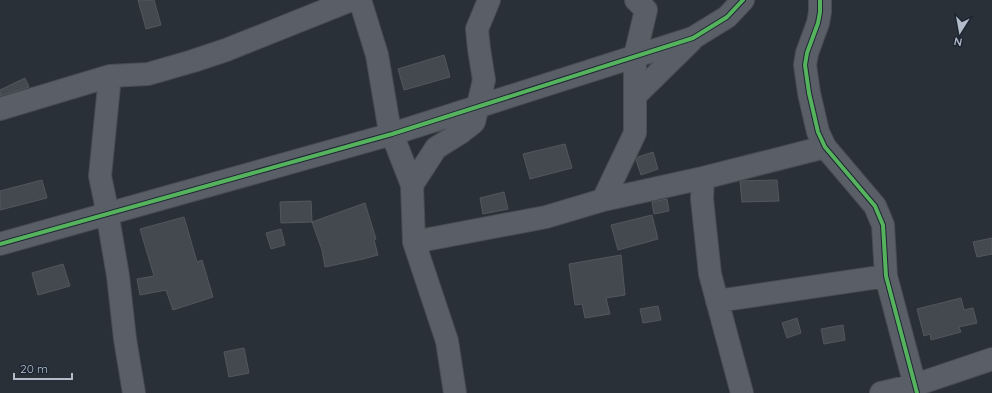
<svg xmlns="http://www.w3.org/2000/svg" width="992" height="393" viewBox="0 0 992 393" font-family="Quicksand,sans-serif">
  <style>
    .building { fill: #444950; stroke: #52575f }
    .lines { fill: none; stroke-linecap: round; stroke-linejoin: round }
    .minor-casing { stroke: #484c53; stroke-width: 24 }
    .minor { stroke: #5a5e66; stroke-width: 22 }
    .cycleway-casing { stroke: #1d2633; stroke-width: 6 }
    .cycleway { stroke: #56b35d; stroke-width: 4 }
  </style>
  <rect width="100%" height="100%" fill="#2a3038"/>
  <path class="building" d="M138 0H154L161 25 146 29Z
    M444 55 450 77 404 90 398 69Z
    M25 78 29 87 0 96V90Z
    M565 144 572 168 530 179 523 154Z
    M653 152 658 169 641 175 636 160 638 157Z
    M42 180 47 198 0 210V191Z
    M777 180 779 201 742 202 740 181Z
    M504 192 508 209 483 214 480 198Z
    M667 199 669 211 654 214 652 202Z
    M311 201 312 222 365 203 376 239 374 240 378 255 363 259 325 267 322 250 312 222 281 223 280 202Z
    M652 215 658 239 618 250 611 225Z
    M184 217 197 262 202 260 213 297 173 310 166 290 140 295 137 279 154 276 140 229Z
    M281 229 285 245 271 249 266 233Z
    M992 238V254L977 257 973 242Z
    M621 255 625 295 606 298 610 314 585 318 582 304 575 305 569 264Z
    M63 264 70 286 38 295 32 273Z
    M961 298 964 310 973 308 977 323 959 327 961 332 931 340 930 334 924 336 917 309Z
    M658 306 661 320 643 323 640 309Z
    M797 318 801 333 787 338 782 323Z
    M843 325 845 340 824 344 821 329Z
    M244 348 249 373 229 377 224 352Z"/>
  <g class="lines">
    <defs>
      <path id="minor" d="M360 0 377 55 389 126 412 185 414 242 447 341 455 393
        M820 0V12L818 23 807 53 805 65 809 93 818 132 825 147 875 206 883 225 886 276 917 393
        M110 76 100 176 105 200 118 276 125 339 134 393
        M635 96 691 41
        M0 109 110 76 148 74 193 61 226 50 351 0
        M703 178 702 199 710 274 742 393
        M412 185 436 148 460 133 474 122 484 80 479 49 477 29 489 0
        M603 200 635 133V56L646 10 636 0
        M414 242 546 217 603 200 703 178 825 147
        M0 244 392 134 693 38 727 17 743 0
        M717 301 886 276
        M881 393 915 385 992 359"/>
    </defs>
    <use href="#minor" class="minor-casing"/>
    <use href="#minor" class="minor"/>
    <defs>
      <path id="cycleway" d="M820 0V12L818 23 807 53 805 65 809 93 818 132 825 147 875 206 883 225 886 276 917 393
        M0 244 392 134 693 38 727 17 743 0"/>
    </defs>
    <use href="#cycleway" class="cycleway-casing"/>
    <use href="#cycleway" class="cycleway"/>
  </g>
  <g transform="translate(960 32) rotate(191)" stroke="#1d2633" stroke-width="3" paint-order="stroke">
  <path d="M0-3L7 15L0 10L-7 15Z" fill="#b4bcc9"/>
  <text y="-6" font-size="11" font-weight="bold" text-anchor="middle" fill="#b4bcc9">N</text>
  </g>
  <path d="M14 373v6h58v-6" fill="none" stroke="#b4bcc9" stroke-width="2"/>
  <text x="20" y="373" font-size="12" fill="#b4bcc9" stroke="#1d2633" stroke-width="3" paint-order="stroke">20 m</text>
</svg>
